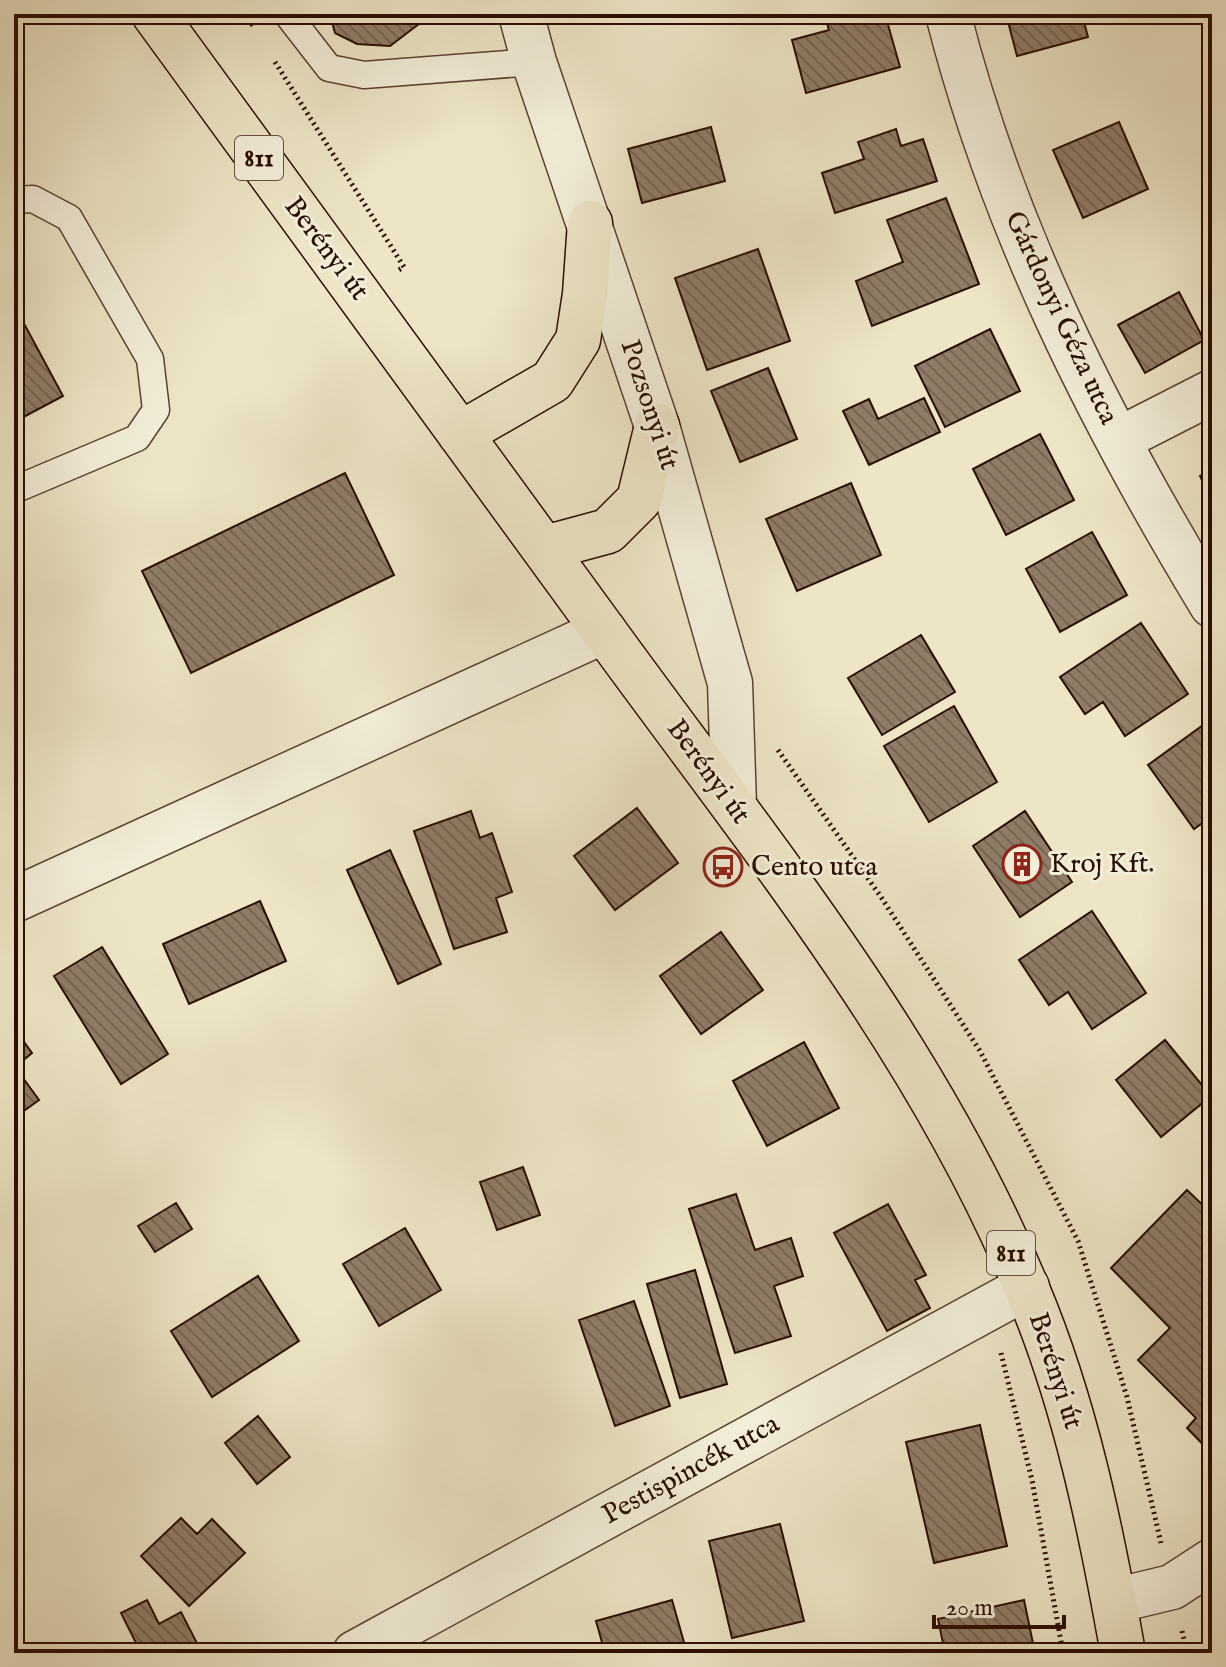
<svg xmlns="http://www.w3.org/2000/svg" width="1226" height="1667" viewBox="0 0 1226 1667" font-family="'IM FELL English',serif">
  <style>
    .building { fill: url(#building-back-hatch); stroke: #290d00; stroke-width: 2 }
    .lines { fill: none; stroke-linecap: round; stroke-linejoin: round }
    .service-casing { stroke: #5a4332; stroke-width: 29 }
    .minor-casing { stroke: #5a4332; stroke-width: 47 }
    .tertiary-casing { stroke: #5a4332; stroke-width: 47 }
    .primary-casing { stroke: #290d00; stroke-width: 47 }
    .path { stroke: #290d00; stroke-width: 5; stroke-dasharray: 2 4; stroke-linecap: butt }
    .service { stroke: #f3eeda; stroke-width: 26 }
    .minor { stroke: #f3eeda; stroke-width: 44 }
    .tertiary { stroke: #f3eeda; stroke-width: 44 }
    .primary { stroke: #ede5c6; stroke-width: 44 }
    .labels { text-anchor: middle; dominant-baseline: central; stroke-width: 6; stroke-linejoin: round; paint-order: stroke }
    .shield { fill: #f3eeda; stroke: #665041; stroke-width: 2 }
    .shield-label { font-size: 26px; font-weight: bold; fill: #290d00 }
    .street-label { font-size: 28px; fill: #290d00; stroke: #f3eeda }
    .poi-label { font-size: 28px; fill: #290d00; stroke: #f3eeda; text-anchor: start }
  </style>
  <defs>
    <pattern id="building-back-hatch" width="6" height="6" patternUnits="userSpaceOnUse" patternTransform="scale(2)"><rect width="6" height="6" fill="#8f7d67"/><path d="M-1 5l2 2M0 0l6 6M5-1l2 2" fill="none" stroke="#756552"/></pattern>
  </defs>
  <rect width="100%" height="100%" fill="#ede5c6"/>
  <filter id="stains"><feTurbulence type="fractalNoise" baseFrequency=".0025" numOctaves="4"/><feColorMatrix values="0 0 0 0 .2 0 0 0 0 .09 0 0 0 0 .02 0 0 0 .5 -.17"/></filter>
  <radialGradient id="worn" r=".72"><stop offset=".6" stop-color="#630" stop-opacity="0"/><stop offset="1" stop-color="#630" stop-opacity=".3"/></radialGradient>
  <path class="building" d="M330 14H432L390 46 357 44 335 33Z
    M824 14H885L900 67 806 93 792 40 829 30Z
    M1006 14H1082L1088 37 1017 56Z
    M1119 122 1148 189 1083 218 1053 150Z
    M711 127 725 181 642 203 628 149Z
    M896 129 901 146 923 139 937 181 835 213 822 173 864 159 858 142Z
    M946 198 979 284 872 326 856 281 903 262 887 220Z
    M758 249 790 341 707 370 675 278Z
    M1179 292 1204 340 1145 373 1118 325Z
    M14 305 63 396 14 422Z
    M990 329 1020 391 945 427 915 366Z
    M768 368 797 439 740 462 711 391Z
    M924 398 940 432 869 465 843 411 869 399 878 419Z
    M1040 434 1074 500 1006 535 973 469Z
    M1212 470V501L1200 476Z
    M345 473 394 575 191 673 142 571Z
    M851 483 881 555 797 591 766 519Z
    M1092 532 1127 595 1060 632 1026 569Z
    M1141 623 1188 694 1125 736 1103 702 1085 714 1060 677Z
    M921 635 955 692 882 735 848 678Z
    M954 706 997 782 929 822 884 746Z
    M1206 723 1212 731V816L1194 829 1148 765Z
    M637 808 678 863 615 910 574 856Z
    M471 811 480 838 492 833 512 892 496 898 507 932 454 949 414 831Z
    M1025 811 1072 882 1020 917 973 846Z
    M390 850 441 964 398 984 347 870Z
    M260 901 286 961 189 1004 163 944Z
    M1092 911 1146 993 1092 1029 1068 992 1049 1005 1019 960Z
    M721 932 763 990 701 1034 660 976Z
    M102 947 168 1054 121 1084 54 976Z
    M14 1028 32 1053 15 1067 39 1100 14 1118Z
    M1165 1040 1211 1096 1161 1137 1116 1080Z
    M804 1042 839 1108 767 1146 733 1081Z
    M523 1167 540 1215 497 1230 480 1182Z
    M1187 1190 1212 1214V1305L1207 1309 1212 1314V1454L1187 1428 1196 1418 1138 1360 1170 1328 1111 1268Z
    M736 1194 755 1250 791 1238 803 1276 774 1286 791 1336 735 1353 689 1209Z
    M176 1203 192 1229 155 1252 138 1226Z
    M888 1204 926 1275 915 1280 930 1308 887 1331 834 1233Z
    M405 1228 441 1290 379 1326 343 1264Z
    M695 1270 727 1384 680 1398 647 1284Z
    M258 1276 299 1341 212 1397 171 1331Z
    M634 1301 670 1406 615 1426 579 1320Z
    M258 1416 290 1457 257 1484 225 1443Z
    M980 1425 1007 1546 934 1563 906 1442Z
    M181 1518 197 1534 212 1519 245 1553 189 1606 141 1556Z
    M780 1524 804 1621 732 1638 709 1541Z
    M147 1600 159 1624 181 1612 202 1653H141L121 1613Z
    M672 1600 687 1653H605L596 1621Z
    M1024 1600 1035 1653H945L938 1619Z"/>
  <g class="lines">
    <defs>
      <path id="service" d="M287 14 329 68 364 75 534 62
        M14 200 33 199 69 218 150 359 156 410 137 438 14 490"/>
      <path id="minor" d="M948 14C1002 227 1099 419 1212 605
        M1118 440 1212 392
        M14 900 604 631
        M1114 1601 1172 1587 1212 1561
        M355 1653 1027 1287"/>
      <path id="tertiary" d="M521 14 534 62 657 426 730 683 734 806"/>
      <path id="primary" d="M154 14C304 220 455 425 604 631 757 842 927 1046 1027 1289 1076 1405 1101 1529 1123 1653
        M460 434 552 381 578 340 585 294 590 223
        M545 548 608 531 639 500 657 426"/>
    </defs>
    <use href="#service" class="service-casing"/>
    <use href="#minor" class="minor-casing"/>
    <use href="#tertiary" class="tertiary-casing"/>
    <use href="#primary" class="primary-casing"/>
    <path class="path" d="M245 14 253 26
      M275 62 404 267 397 271
      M778 750 881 897 980 1051 1078 1241 1127 1397 1161 1543
      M1001 1353 1032 1480 1063 1653
      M1182 1631 1187 1653"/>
    <use href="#service" class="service"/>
    <use href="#minor" class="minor"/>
    <use href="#tertiary" class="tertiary"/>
    <use href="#primary" class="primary"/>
  </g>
  <defs>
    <symbol id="building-ring" viewBox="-11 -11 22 22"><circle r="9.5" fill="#f3eeda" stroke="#8f2418" stroke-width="1.5"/><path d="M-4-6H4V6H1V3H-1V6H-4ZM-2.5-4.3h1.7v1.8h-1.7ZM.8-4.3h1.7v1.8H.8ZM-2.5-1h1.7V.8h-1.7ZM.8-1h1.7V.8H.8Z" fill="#8f2418"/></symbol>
    <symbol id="bus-ring" viewBox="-11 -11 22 22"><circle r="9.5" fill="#f3eeda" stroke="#8f2418" stroke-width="1.5"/><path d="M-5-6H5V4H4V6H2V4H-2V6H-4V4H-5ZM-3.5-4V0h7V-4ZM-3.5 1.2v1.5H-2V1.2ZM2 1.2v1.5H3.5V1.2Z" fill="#8f2418"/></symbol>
  </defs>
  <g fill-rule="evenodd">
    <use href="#building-ring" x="1000" y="842" width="44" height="44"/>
    <use href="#bus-ring" x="701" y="845" width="44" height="44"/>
  </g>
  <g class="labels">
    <g class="shield">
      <rect x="235" y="136" width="48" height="44" rx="6"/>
      <rect x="987" y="1231" width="48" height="44" rx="6"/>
    </g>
    <g class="shield-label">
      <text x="259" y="158">811</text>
      <text x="1011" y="1253">811</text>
    </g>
    <g class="street-label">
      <text transform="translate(326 249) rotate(53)">Berényi út</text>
      <text transform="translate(1061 318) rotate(65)">Gárdonyi Géza utca</text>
      <text transform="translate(649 405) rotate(72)">Pozsonyi út</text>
      <text transform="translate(708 772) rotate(54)">Berényi út</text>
      <text transform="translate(1055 1371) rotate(72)">Berényi út</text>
      <text transform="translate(691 1470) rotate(-29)">Pestispincék utca</text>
    </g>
    <g class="poi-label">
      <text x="1050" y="864">Kroj Kft.</text>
      <text x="751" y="867">Cento utca</text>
    </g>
  </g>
  <rect width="1226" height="1667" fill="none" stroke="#ede5c6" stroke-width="48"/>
  <rect x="16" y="16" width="1194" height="1635" fill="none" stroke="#290d00" stroke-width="4"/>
  <rect x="24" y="24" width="1178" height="1619" fill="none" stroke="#290d00" stroke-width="2"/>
  <path d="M934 1615v12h130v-12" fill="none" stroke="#290d00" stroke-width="4"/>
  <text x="946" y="1615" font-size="24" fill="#290d00" stroke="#f3eeda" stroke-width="6" paint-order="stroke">20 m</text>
  <rect width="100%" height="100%" filter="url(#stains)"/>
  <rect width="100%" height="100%" fill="url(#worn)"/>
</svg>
